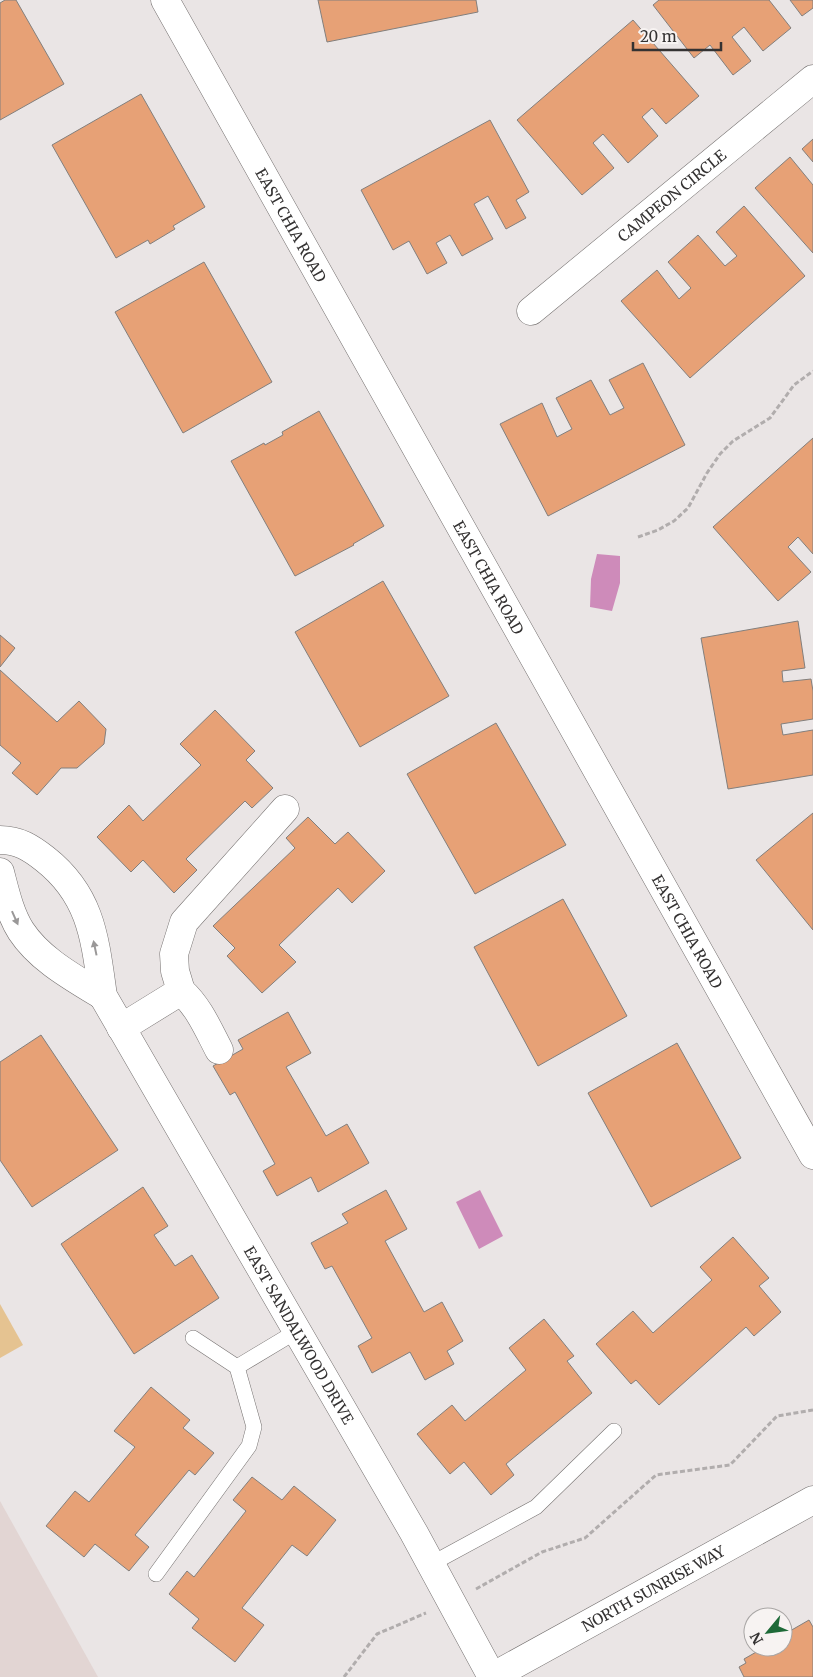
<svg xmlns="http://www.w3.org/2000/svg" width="813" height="1677" viewBox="0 0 813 1677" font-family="Merriweather,serif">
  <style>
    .built { fill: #e2d5d3 }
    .green { fill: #e5c391 }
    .water { fill: #ce8bba }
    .building { fill: #e7a176; stroke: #827f7d }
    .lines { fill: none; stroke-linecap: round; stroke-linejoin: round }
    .lane-casing { stroke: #757170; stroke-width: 16 }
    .street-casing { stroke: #757170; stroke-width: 29 }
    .secondary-casing { stroke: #757170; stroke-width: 29 }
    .path { stroke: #b1adad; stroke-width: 3; stroke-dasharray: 5 2.5; stroke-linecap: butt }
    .lane { stroke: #fff; stroke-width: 15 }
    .street { stroke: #fff; stroke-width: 28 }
    .secondary { stroke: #fff; stroke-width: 28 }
    .oneway { fill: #9a9898 }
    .labels { text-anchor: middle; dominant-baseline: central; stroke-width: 4; stroke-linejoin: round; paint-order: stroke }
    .street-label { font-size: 15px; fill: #343232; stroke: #f7f3f2 }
  </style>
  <rect width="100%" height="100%" fill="#eae5e5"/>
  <path class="built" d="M0 1501 98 1677H0Z"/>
  <path class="green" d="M0 1304 23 1345 0 1358Z"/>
  <path class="water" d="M597 554 620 556V583L612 611 590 607 591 579Z
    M480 1190 503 1236 479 1249 456 1202Z"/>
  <path class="building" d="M5 0H16L64 84 0 120V3Z
    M318 0H476L478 12 327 42Z
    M659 0H769L791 28 763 51 744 27 732 37 751 61 733 75 710 45 694 58 653 5Z
    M790 0H813V8L802 16Z
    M633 20 699 96 666 124 652 108 642 117 658 136 628 163 603 134 593 143 614 168 582 195 517 120Z
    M141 94 205 207 173 226 175 229 150 244 148 240 116 258 52 145Z
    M490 120 529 192 516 200 526 218 506 229 488 196 474 204 493 239 462 256 450 235 436 243 447 263 427 274 409 241 393 250 361 190Z
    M813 139V162L802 149Z
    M790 157 813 185V253L755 188Z
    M744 206 805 276 690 378 621 301 657 270 679 299 691 288 668 262 698 235 725 266 737 256 716 232Z
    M204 262 272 382 183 433 115 312Z
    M643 363 685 445 548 516 500 424 542 403 557 437 572 429 556 398 591 380 610 415 624 408 609 380Z
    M319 411 384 526 353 544 354 545 295 576 231 461 264 443 265 445 283 435 282 432Z
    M813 438V554L798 537 788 547 811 572 778 601 713 527Z
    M383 581 449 696 360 747 295 632Z
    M798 621 805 668 782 671 783 682 811 679 813 691V719L781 724 783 735 813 730V775L728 789 701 638Z
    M0 635 15 648 0 667Z
    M0 670 57 722 79 701 106 729 104 744 77 768H61L37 795 12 773 21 763 0 745Z
    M215 710 255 751 246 760 273 788 252 808 245 801 186 859 197 870 174 893 143 860 131 872 97 837 129 805 143 821 201 765 180 744Z
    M496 723 566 845 475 894 407 774Z
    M813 813V930L756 860Z
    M308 817 335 844 348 832 385 871 352 903 338 888 279 945 296 962 262 993 227 956 235 948 213 926 295 848 286 838Z
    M563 899 627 1016 538 1066 474 947Z
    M288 1012 311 1053 286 1067 326 1136 347 1124 369 1163 318 1192 311 1177 277 1196 263 1171 275 1164 235 1092 230 1095 213 1066 243 1049 238 1040Z
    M41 1035 118 1150 32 1207 0 1160V1062Z
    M677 1043 741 1158 651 1207 588 1093Z
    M143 1187 168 1226 154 1235 175 1266 192 1255 219 1298 134 1354 61 1244Z
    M386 1190 407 1229 385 1241 424 1312 442 1302 463 1341 447 1351 454 1364 425 1380 410 1352 372 1373 358 1346 372 1338 332 1266 325 1269 311 1243 348 1223 342 1214Z
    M733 1237 769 1278 759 1286 781 1312 754 1336 746 1327 659 1405 636 1380 631 1384 596 1344 633 1311 653 1333 712 1280 700 1267Z
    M544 1319 574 1356 567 1361 592 1393 506 1464 514 1475 491 1495 464 1462 450 1474 417 1434 452 1405 465 1421 526 1370 509 1348Z
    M151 1387 190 1420 183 1428 214 1453 195 1475 189 1470 135 1535 149 1547 129 1571 95 1544 84 1557 46 1526 75 1491 89 1502 135 1447 114 1431Z
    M252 1477 282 1500 294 1486 336 1520 307 1556 292 1545 242 1608 264 1625 235 1662 192 1628 199 1619 169 1594 187 1571 194 1577 246 1511 233 1500Z
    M809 1620 813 1627V1677H744L739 1667 746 1663 744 1659 765 1647 773 1648 783 1647V1635Z"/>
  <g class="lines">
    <defs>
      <path id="lane" d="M237 1367 297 1331
        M431 1564 536 1507 614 1431
        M156 1574 249 1446 254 1427 237 1367 193 1338"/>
      <g id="street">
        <path id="s1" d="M165 0 813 1155"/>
        <path id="s2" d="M531 311 813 79"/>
        <path id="s3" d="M0 840C19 840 31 848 45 859 92 896 95 940 103 996L414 1533 492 1677"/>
        <path d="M0 872C5 891 10 914 21 931 40 960 74 978 103 996"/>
        <path d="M181 991C199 1007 208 1029 219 1050"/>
        <path d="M121 1028 181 991 175 971 174 954 184 922 285 809"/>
      </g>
      <g id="secondary">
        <path id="s4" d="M492 1677 813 1500"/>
      </g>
    </defs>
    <use href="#lane" class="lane-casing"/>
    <use href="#street" class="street-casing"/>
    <use href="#secondary" class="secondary-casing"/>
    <path class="path" d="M638 537 658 530 674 521 688 508 707 473 720 454 733 441 770 418 794 385 813 371
      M476 1589 542 1552 585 1538 656 1475 730 1465 777 1416 813 1410
      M344 1677 377 1634 426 1613"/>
    <use href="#lane" class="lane"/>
    <use href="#street" class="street"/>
    <use href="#secondary" class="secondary"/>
  </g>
  <defs><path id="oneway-solid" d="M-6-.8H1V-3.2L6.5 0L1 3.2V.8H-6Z" transform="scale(1.25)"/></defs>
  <g class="oneway">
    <use href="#oneway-solid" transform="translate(15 918) rotate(66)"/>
    <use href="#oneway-solid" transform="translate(95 948) rotate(-102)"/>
  </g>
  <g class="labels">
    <g class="street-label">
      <text stroke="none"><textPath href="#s2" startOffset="182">CAMPEON CIRCLE</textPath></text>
      <text stroke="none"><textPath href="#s1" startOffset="258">EAST CHIA ROAD</textPath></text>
      <text stroke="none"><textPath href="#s1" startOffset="662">EAST CHIA ROAD</textPath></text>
      <text stroke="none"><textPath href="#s1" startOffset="1068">EAST CHIA ROAD</textPath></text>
      <text stroke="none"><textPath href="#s3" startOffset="595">EAST SANDALWOOD DRIVE</textPath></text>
      <text stroke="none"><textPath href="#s4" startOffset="184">NORTH SUNRISE WAY</textPath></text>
    </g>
  </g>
  <g transform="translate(768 1632) rotate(241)"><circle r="24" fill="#f7f3f2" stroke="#a9a6a5"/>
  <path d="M0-4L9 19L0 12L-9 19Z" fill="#1e6a38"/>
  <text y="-8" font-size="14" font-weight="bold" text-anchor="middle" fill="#343232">N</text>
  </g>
  <path d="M633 42v8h88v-8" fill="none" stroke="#343232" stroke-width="2.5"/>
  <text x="640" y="42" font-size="15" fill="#343232" stroke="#f7f3f2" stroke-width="4" paint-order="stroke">20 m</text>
</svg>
